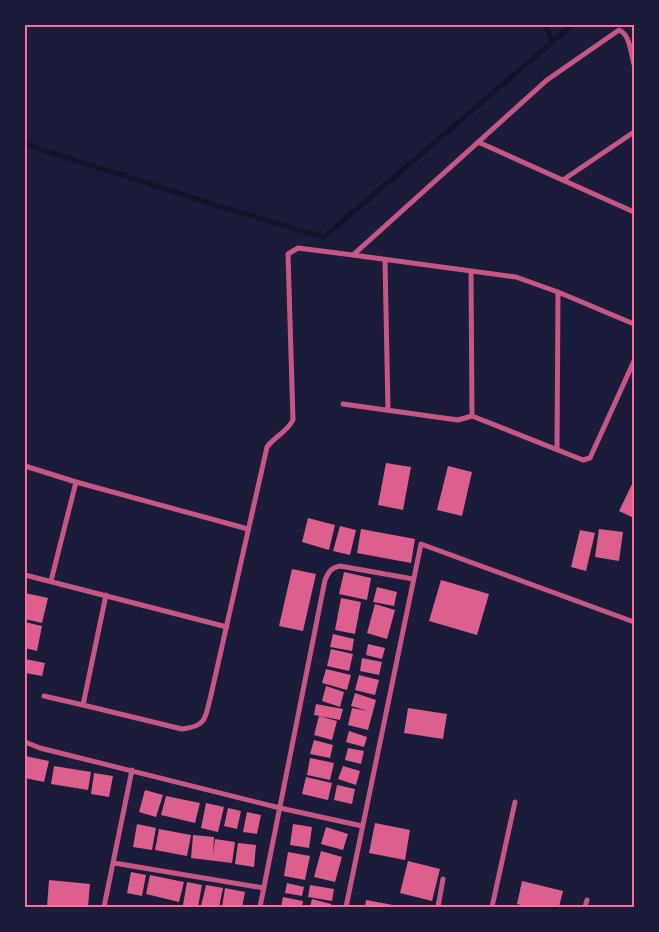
<svg xmlns="http://www.w3.org/2000/svg" width="659" height="932" viewBox="0 0 659 932" font-family="'Asap Condensed',sans-serif">
  <style>
    .lines { fill: none; stroke-linecap: round; stroke-linejoin: round }
    .stream { stroke: #12122b; stroke-width: 5 }
    .building { fill: #dd5f8e }
    .minor { stroke: #c65784; stroke-width: 5 }
    .neatline { fill: none; stroke: #ff6b9d; stroke-width: 2 }
  </style>
  <rect width="100%" height="100%" fill="#1b1b3a"/>
  <g class="lines">
    <path class="stream" d="M545 25 552 41
      M25 144 218 206 324 237 572 25"/>
  </g>
  <path class="building" d="M386 463 411 467 403 510 378 505Z
    M448 466 472 472 462 516 437 510Z
    M634 480V518L619 511Z
    M308 518 335 525 329 550 302 542Z
    M340 526 356 530 350 555 333 551Z
    M361 529 415 539 411 563 357 553Z
    M599 529 623 532 619 561 595 557Z
    M580 530 595 533 586 571 571 567Z
    M292 569 316 574 303 631 279 626Z
    M344 572 371 578 367 600 339 594Z
    M441 580 489 594 477 635 429 621Z
    M377 587 397 592 394 606 373 602Z
    M25 593 48 598 42 623 25 619Z
    M341 598 361 602 355 634 335 630Z
    M375 604 395 610 387 639 367 633Z
    M25 622 42 626 37 651 25 648Z
    M333 634 354 639 352 651 330 647Z
    M368 644 385 648 382 659 366 655Z
    M331 649 353 654 349 671 327 666Z
    M362 658 382 662 379 675 360 671Z
    M25 659 45 663 42 676 25 673Z
    M326 669 351 675 347 690 322 683Z
    M359 675 379 680 375 695 355 690Z
    M326 686 344 692 340 707 322 701Z
    M355 693 376 700 368 730 348 725 352 708 368 711 351 706Z
    M316 704 343 709 340 720 314 715Z
    M408 708 447 714 443 739 404 733Z
    M319 716 337 721 332 740 314 735Z
    M349 731 367 737 364 747 346 742Z
    M314 740 333 745 330 758 310 754Z
    M348 748 364 751 361 764 345 760Z
    M25 756 49 761 44 782 25 778Z
    M310 758 334 763 330 780 307 775Z
    M54 766 91 772 88 790 51 784Z
    M343 766 360 771 356 785 338 779Z
    M94 773 113 776 109 797 91 794Z
    M306 777 332 783 328 800 302 794Z
    M337 785 355 789 352 804 334 800Z
    M145 790 163 795 156 817 139 812Z
    M166 796 200 803 195 823 161 815Z
    M206 803 224 807 218 832 201 828Z
    M228 808 241 811 237 829 224 826Z
    M247 812 261 815 257 834 243 832Z
    M375 823 410 830 405 860 369 853Z
    M137 824 156 828 152 850 133 847Z
    M293 824 312 827 309 848 290 845Z
    M326 827 348 834 343 850 321 844Z
    M159 829 191 835 187 856 155 850Z
    M193 835 214 837 213 855 215 839 235 842 232 863 191 858Z
    M238 843 256 845 254 867 235 864Z
    M321 851 342 857 335 882 314 877Z
    M288 852 310 856 305 880 284 876Z
    M408 861 440 869 432 901 400 893Z
    M131 872 146 875 142 896 127 893Z
    M150 875 184 882 179 902 146 894Z
    M49 880 90 884 88 907H47Z
    M522 881 563 891 559 907H530L517 904Z
    M187 882 202 885 198 907 183 905Z
    M287 883 304 887 302 896 285 893Z
    M206 885 223 888 219 907 201 906Z
    M310 885 334 889 332 901 308 897Z
    M225 888 245 892 242 907H222Z
    M283 897 303 901 302 907H281Z
    M312 899 331 904V907H310Z
    M366 900 393 905V907H365Z"/>
  <g class="lines">
    <path class="minor" d="M478 142 634 212
      M563 180 634 132
      M353 255 516 277 558 292 634 324
      M385 260 388 410
      M471 272 472 416
      M343 404 458 420 472 416 583 460 590 458 634 361
      M557 449 558 292
      M25 466 76 482 51 581
      M76 482 248 529
      M25 575 227 627
      M106 595 83 705 182 729C208 726 205 717 211 695L267 447C275 436 287 432 293 420L288 254 298 248 353 255 547 80 619 30C630 34 631 54 634 64
      M44 696 83 705
      M25 742 40 748 280 808 362 826
      M114 863 264 888
      M104 907 132 770
      M260 907 325 580C329 571 331 568 340 566L413 579
      M346 907 421 544 634 622
      M438 907 443 879
      M492 907 515 802
      M585 907 587 900"/>
  </g>
  <rect width="659" height="932" fill="none" stroke="#1b1b3a" stroke-width="52"/>
  <rect x="26" y="26" width="607" height="880" class="neatline"/>
</svg>
